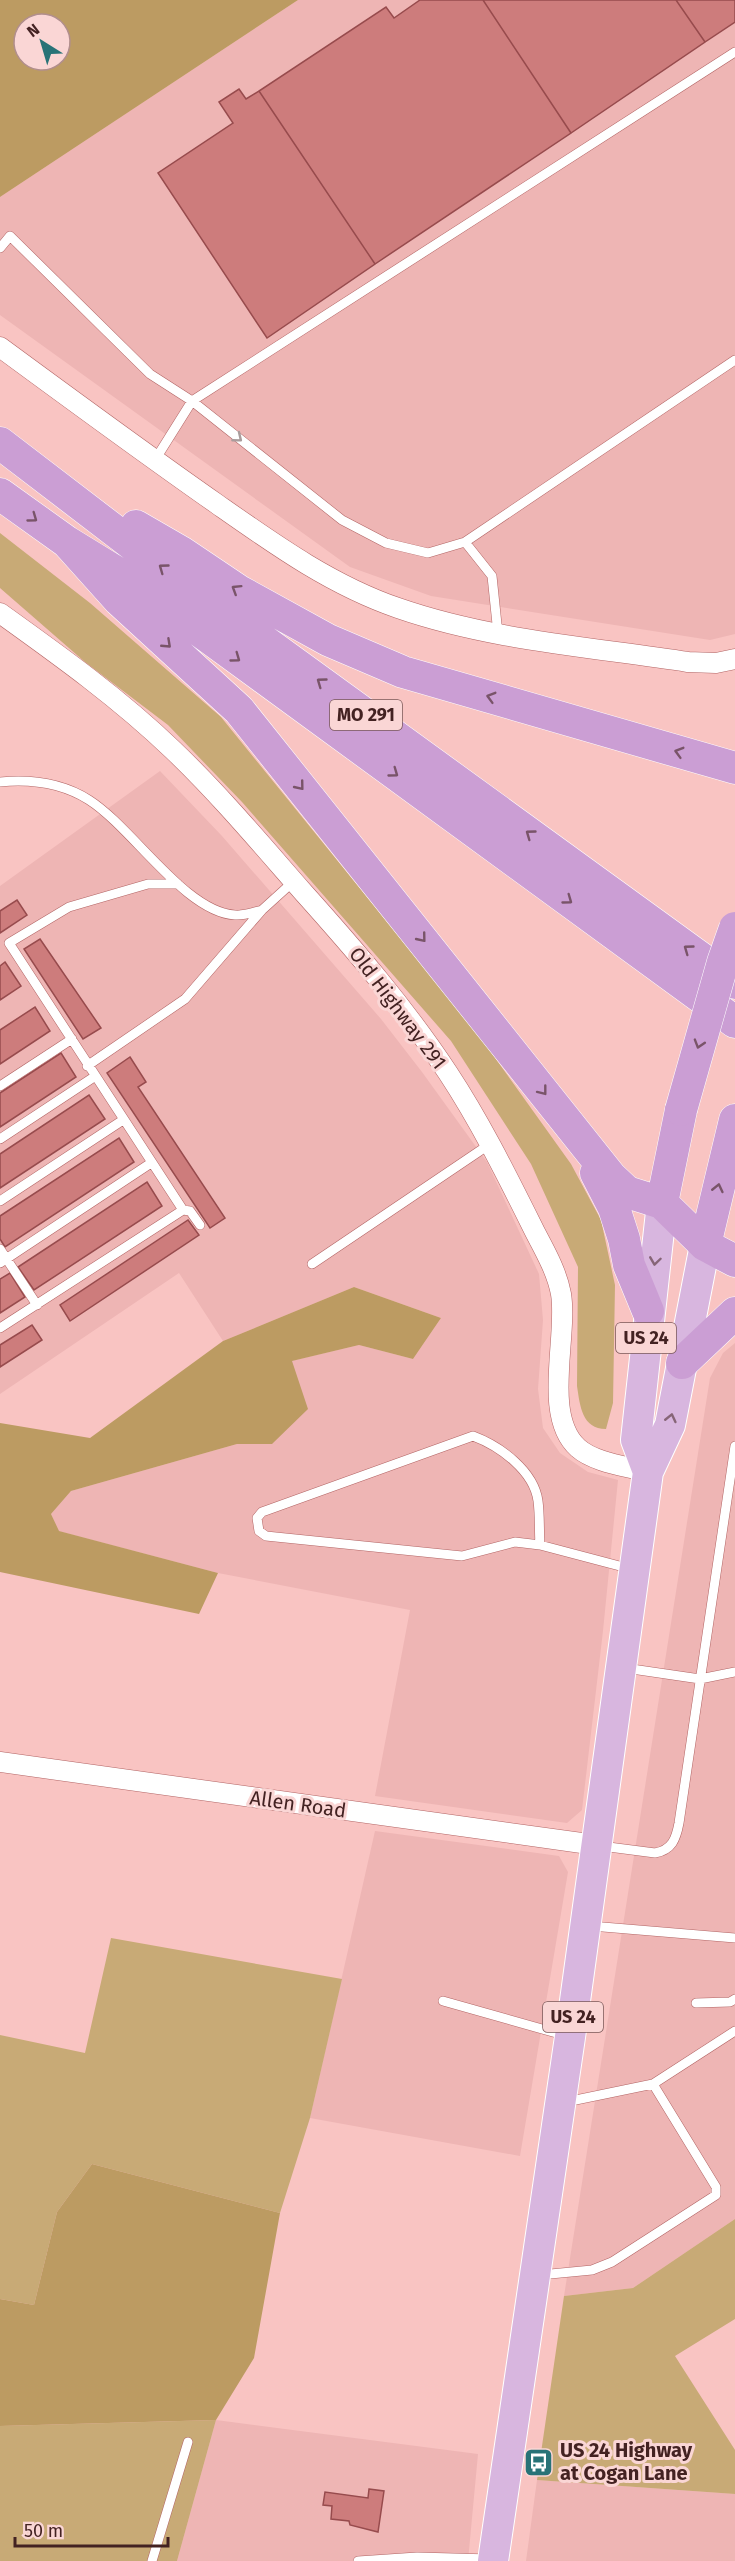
<svg xmlns="http://www.w3.org/2000/svg" width="735" height="2561" viewBox="0 0 735 2561" font-family="'Fira Sans',sans-serif">
  <style>
    .built { fill: #eeb5b4 }
    .green { fill: #c8aa76 }
    .forest { fill: #bc9b62; fill-rule: evenodd }
    .building { fill: #cd7c7c; stroke: #974b4d; stroke-width: 1.5 }
    .lines { fill: none; stroke-linecap: round; stroke-linejoin: round }
    .service-casing { stroke: #b26464; stroke-width: 10 }
    .minor-casing { stroke: #b26464; stroke-width: 21 }
    .primary-casing { stroke: #fff; stroke-width: 32 }
    .trunk-casing { stroke: #fff; stroke-width: 33 }
    .service { stroke: #fff; stroke-width: 9 }
    .minor { stroke: #fff; stroke-width: 20 }
    .primary { stroke: #d8b6df; stroke-width: 30 }
    .trunk { stroke: #cb9ed4; stroke-width: 32 }
    .trunk-bridge-casing { stroke: #fff; stroke-width: 33; stroke-linecap: butt }
    .trunk-bridge { stroke: #cb9ed4; stroke-width: 32 }
    .oneway { stroke: #aa9c9c }
    .oneway2 { stroke: #795469 }
    .oneway3 { stroke: #866577 }
    .labels { text-anchor: middle; dominant-baseline: central; stroke-width: 6; stroke-linejoin: round; paint-order: stroke }
    .shield { fill: #fad6d5; stroke: #7a5858; stroke-width: 1.5 }
    .shield-label { font-size: 18px; font-weight: bold; fill: #432222 }
    .street-label { font-size: 20px; fill: #432222; stroke: #fad6d5 }
    .poi-label { font-size: 20px; font-weight: bold; fill: #432222; stroke: #fad6d5; text-anchor: start }
  </style>
  <rect width="100%" height="100%" fill="#f9c4c2"/>
  <path class="built" d="M298 0H735V634L710 640 431 596 350 567 0 315V197Z
    M160 771 222 836 381 1019 422 1072 487 1162 539 1274 543 1320 538 1389 543 1428 560 1453 588 1472 618 1480 603 1631 582 1810 567 1823 375 1796 410 1610 218 1573 58 1531 51 1514 71 1491 237 1444H272L291 1361 359 1345 413 1359 441 1318 354 1287 223 1341 179 1273 0 1394V886Z
    M735 1343V2219L633 2288 564 2296 710 1378 723 1353Z
    M375 1831 559 1856 568 1872 520 2156 310 2118Z
    M216 2420 478 2454 468 2561H177Z
    M537 2480 735 2494V2561H526Z"/>
  <path class="green" d="M0 533 90 603 221 717 478 1034 571 1164 601 1220 615 1285 613 1403 606 1429C582 1429 580 1406 577 1386L578 1267 531 1164 451 1041 242 802 168 725 85 662 0 588Z
    M111 1938 342 1979 310 2118 280 2213 92 2164 57 2212 34 2305 0 2299V2035L85 2053Z
    M735 2219V2319L675 2356 735 2450V2494L537 2480 564 2296 633 2288Z
    M216 2420 177 2561H0V2426Z"/>
  <path class="forest" d="M0 0H298L0 197ZM24 24H60V60H24Z
    M354 1287 441 1318 413 1359 359 1345 292 1361 308 1409 272 1444H237L71 1491 51 1514 59 1531 218 1573 199 1614 0 1572V1423L90 1438 223 1341Z
    M92 2164 280 2213 254 2358 216 2420 0 2426V2299L34 2305 57 2212Z"/>
  <path class="building" d="M420 0H483L571 133 375 264 259 91 386 7 394 18Z
    M483 0H676L705 42 571 133Z
    M676 0H735V22L705 42Z
    M239 89 246 99 259 91 375 264 267 338 158 173 233 123 219 102Z
    M17 900 27 915 0 933V911Z
    M40 939 101 1028 83 1039 24 949Z
    M5 962 21 986 0 1000V966Z
    M35 1007 50 1031 0 1064V1030Z
    M61 1053 76 1077 0 1127V1093Z
    M130 1057 146 1082 138 1087 225 1218 210 1228 107 1073Z
    M89 1095 105 1119 0 1188V1154Z
    M119 1138 134 1162 5 1247 0 1239V1216Z
    M147 1182 162 1206 34 1290 18 1267Z
    M188 1220 199 1235 70 1321 60 1305Z
    M10 1273 25 1297 0 1313V1279Z
    M32 1325 42 1340 0 1367V1345Z
    M369 2489 384 2491 378 2532 350 2525 349 2521 331 2519 332 2506 323 2505 325 2492 368 2498Z"/>
  <g class="lines">
    <defs>
      <path id="service" d="M0 248 10 236 150 374 192 401 342 520 386 543 428 553 465 542
        M155 460 192 401 735 52
        M498 634 492 576 465 542 735 360
        M0 782C31 779 62 783 89 800 133 828 185 912 235 915 244 916 254 912 262 910
        M178 884H148L69 907 9 943 183 1210 190 1211 200 1225
        M87 1066 185 999 262 910 294 881
        M0 1086 72 1039
        M0 1139 94 1077
        M0 1201 123 1120
        M0 1249 37 1305
        M0 1263 151 1163
        M312 1264 490 1144
        M0 1328 183 1210
        M540 1545C539 1530 540 1516 538 1501 534 1471 500 1446 473 1436L262 1512 257 1518 259 1531 266 1536 462 1556 515 1542 540 1545 631 1569
        M625 1668 700 1679 735 1672
        M601 1846 655 1853C672 1850 676 1839 679 1823L735 1446
        M591 1926 735 1938
        M443 2001 567 2036
        M696 2003 730 2002 735 1999
        M653 2084 735 2031
        M540 2275 592 2270 612 2262 716 2195V2187L653 2084 566 2102
        M152 2561 188 2442
        M358 2561 417 2557 491 2559"/>
      <path id="minor" d="M0 347C72 400 144 453 217 504 274 544 331 585 398 608 490 640 591 647 688 662L716 663 735 659
        M0 613C60 656 120 699 173 750 219 794 261 844 303 892 355 950 405 1008 448 1073 481 1123 508 1178 535 1232 545 1251 557 1272 561 1294 568 1337 542 1416 578 1448 595 1463 627 1466 648 1472
        M0 1762 596 1845"/>
      <path id="primary" d="M648 1472 636 1440 662 1203
        M493 2561 570 2037 648 1472 670 1425 705 1245"/>
      <path id="trunk" d="M0 443 158 564 735 983
        M0 494 67 542 137 585 735 1022
        M136 526 181 552 239 591 328 640 403 672 735 768
        M67 542 119 600 239 710 611 1177 627 1192 662 1203 705 1245 735 1261
        M596 1173 614 1208 624 1239 629 1265 648 1311
        M662 1203 681 1110
        M705 1245 735 1120
        M682 1363 735 1313"/>
    </defs>
    <use href="#service" class="service-casing"/>
    <use href="#minor" class="minor-casing"/>
    <use href="#primary" class="primary-casing"/>
    <use href="#trunk" class="trunk-casing"/>
    <use href="#service" class="service"/>
    <use href="#minor" class="minor"/>
    <use href="#primary" class="primary"/>
    <use href="#trunk" class="trunk"/>
    <defs>
      <path id="trunk-bridge" d="M681 1110 723 962 735 928"/>
    </defs>
    <use href="#trunk-bridge" class="trunk-bridge-casing"/>
    <use href="#trunk-bridge" class="trunk-bridge"/>
  </g>
  <defs><path id="oneway-chevron" d="M-2-3.5L2.5 0L-2 3.5" fill="none" stroke-width="1.6" stroke-linecap="round" stroke-linejoin="round" transform="scale(1.5)"/></defs>
  <use class="oneway" href="#oneway-chevron" transform="translate(238 438) rotate(39)"/>
  <g class="oneway2">
    <use href="#oneway-chevron" transform="translate(33 518) rotate(36)"/>
    <use href="#oneway-chevron" transform="translate(163 568) rotate(-144)"/>
    <use href="#oneway-chevron" transform="translate(236 589) rotate(-148)"/>
    <use href="#oneway-chevron" transform="translate(167 644) rotate(43)"/>
    <use href="#oneway-chevron" transform="translate(236 658) rotate(36)"/>
    <use href="#oneway-chevron" transform="translate(321 682) rotate(-144)"/>
    <use href="#oneway-chevron" transform="translate(491 697) rotate(-164)"/>
    <use href="#oneway-chevron" transform="translate(679 752) rotate(-164)"/>
    <use href="#oneway-chevron" transform="translate(394 773) rotate(36)"/>
    <use href="#oneway-chevron" transform="translate(300 786) rotate(51)"/>
    <use href="#oneway-chevron" transform="translate(530 834) rotate(-144)"/>
    <use href="#oneway-chevron" transform="translate(568 900) rotate(36)"/>
    <use href="#oneway-chevron" transform="translate(422 938) rotate(51)"/>
    <use href="#oneway-chevron" transform="translate(688 949) rotate(-144)"/>
    <use href="#oneway-chevron" transform="translate(699 1044) rotate(107)"/>
    <use href="#oneway-chevron" transform="translate(543 1091) rotate(52)"/>
    <use href="#oneway-chevron" transform="translate(718 1188) rotate(-77)"/>
  </g>
  <g class="oneway3">
    <use href="#oneway-chevron" transform="translate(655 1261) rotate(98)"/>
    <use href="#oneway-chevron" transform="translate(671 1418) rotate(-77)"/>
  </g>
  <defs>
    <symbol id="bus-square" viewBox="-11 -11 22 22"><rect x="-9" y="-9" width="18" height="18" rx="4" fill="#287377" stroke="#fad6d5"/><path d="M-5-6H5V4H4V6H2V4H-2V6H-4V4H-5ZM-3.5-4V0h7V-4ZM-3.5 1.2v1.5H-2V1.2ZM2 1.2v1.5H3.5V1.2Z" fill="#fff"/></symbol>
  </defs>
  <g fill-rule="evenodd">
    <use href="#bus-square" x="522" y="2446" width="33" height="33"/>
  </g>
  <g class="labels">
    <g class="shield">
      <rect x="330" y="700" width="72" height="30" rx="4.5"/>
      <rect x="616" y="1323" width="60" height="30" rx="4.5"/>
      <rect x="543" y="2002" width="60" height="30" rx="4.5"/>
    </g>
    <g class="shield-label">
      <text x="366" y="715">MO 291</text>
      <text x="646" y="1338">US 24</text>
      <text x="573" y="2017">US 24</text>
    </g>
    <g class="street-label">
      <text transform="translate(398 1008) rotate(53)">Old Highway 291</text>
      <text transform="translate(298 1804) rotate(8)">Allen Road</text>
    </g>
    <g class="poi-label">
      <text x="560" y="2450">US 24 Highway<tspan x="560" dy="23">at Cogan Lane</tspan></text>
    </g>
  </g>
  <g transform="translate(42 42) rotate(323)"><circle r="28" fill="#fad6d5" stroke="#b18e8d" stroke-width="1.5"/>
  <path d="M0-4.5L10 22L0 15L-10 22Z" fill="#287377"/>
  <text y="-9" font-size="16" font-weight="bold" text-anchor="middle" fill="#432222">N</text>
  </g>
  <path d="M15 2537v9h153v-9" fill="none" stroke="#432222" stroke-width="3"/>
  <text x="24" y="2537" font-size="18" fill="#432222" stroke="#fad6d5" stroke-width="4.5" paint-order="stroke">50 m</text>
</svg>
